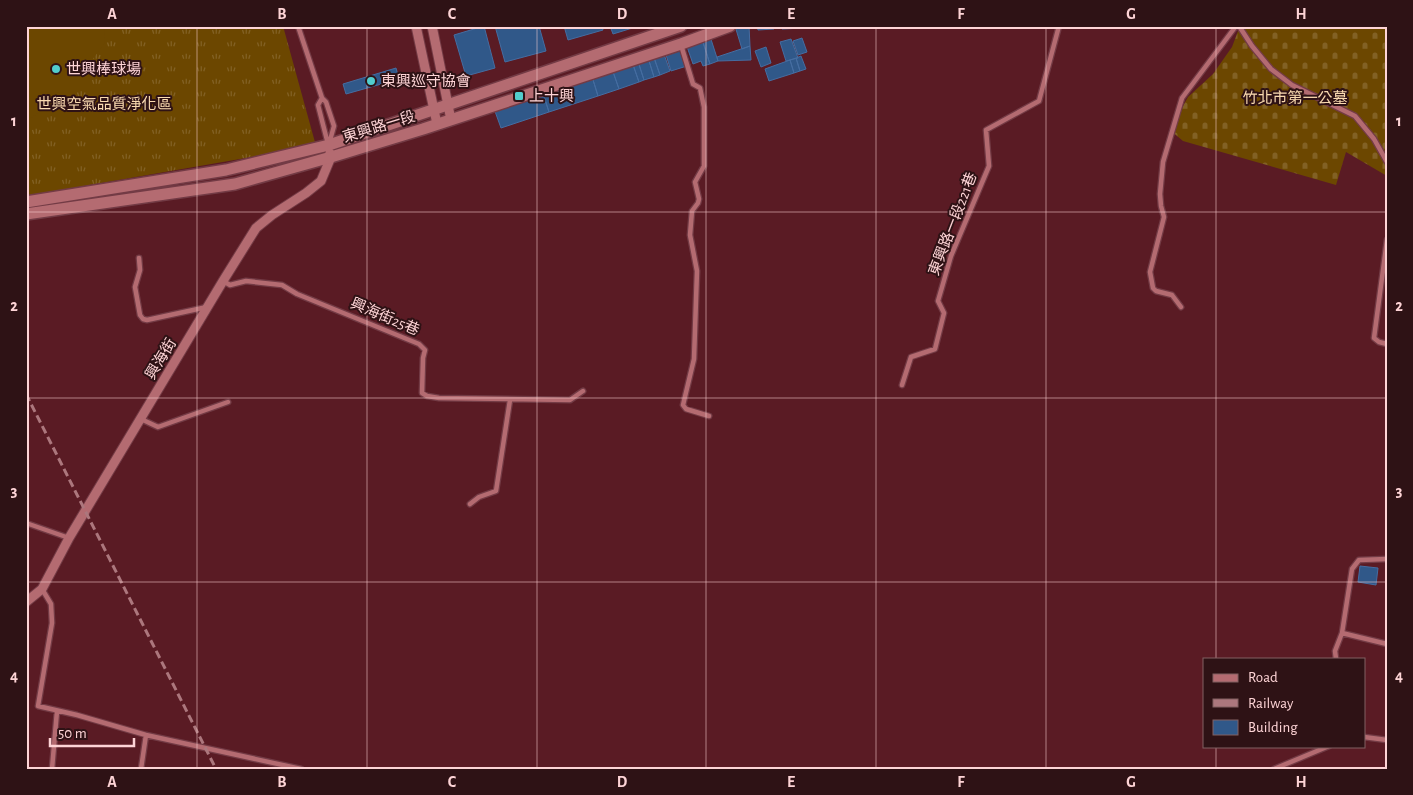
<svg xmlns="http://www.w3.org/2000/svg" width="1413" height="795" viewBox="0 0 1413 795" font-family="'Alegreya Sans','Noto Sans TC',sans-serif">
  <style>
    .grass { fill: url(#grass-tufts) }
    .cemetery { fill: url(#cemetery-stones) }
    .pitch { fill: #6c4700 }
    .building { fill: #305889; stroke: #456da1 }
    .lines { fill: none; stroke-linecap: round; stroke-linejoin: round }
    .service-casing { stroke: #733b45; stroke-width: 7 }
    .minor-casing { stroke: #733b45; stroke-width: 11 }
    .tertiary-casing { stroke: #733b45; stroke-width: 14 }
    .service { stroke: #b46b71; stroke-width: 4.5 }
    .minor { stroke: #b46b71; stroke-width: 9 }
    .tertiary { stroke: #b46b71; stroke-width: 11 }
    .rail { stroke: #ac777d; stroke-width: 3; stroke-dasharray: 8 4; stroke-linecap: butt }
    .grid { fill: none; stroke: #fed4d6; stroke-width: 1; stroke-opacity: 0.55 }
    .poi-dot { fill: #52cdcd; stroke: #2e1215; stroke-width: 2 }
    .labels { text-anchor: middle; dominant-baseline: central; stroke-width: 4; stroke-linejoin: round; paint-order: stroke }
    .poi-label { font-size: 15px; fill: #fed4d6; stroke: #2e1215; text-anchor: start }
    .park-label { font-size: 15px; fill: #fadab0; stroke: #2e1215 }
    .street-label { font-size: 15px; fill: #fed4d6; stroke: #2e1215 }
    .neatline { fill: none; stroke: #fed4d6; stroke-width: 2 }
    .grid-label { font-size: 16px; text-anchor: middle; font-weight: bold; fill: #fed4d6 }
  </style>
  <defs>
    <pattern id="grass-tufts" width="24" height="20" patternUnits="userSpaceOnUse" patternTransform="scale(1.25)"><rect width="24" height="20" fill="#6c4700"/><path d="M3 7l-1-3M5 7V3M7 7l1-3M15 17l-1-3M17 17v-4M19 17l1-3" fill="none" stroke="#826124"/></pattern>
    <pattern id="cemetery-stones" width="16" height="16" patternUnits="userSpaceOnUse" patternTransform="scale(1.25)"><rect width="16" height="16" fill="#6c4700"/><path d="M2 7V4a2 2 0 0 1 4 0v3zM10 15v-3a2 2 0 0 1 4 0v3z" fill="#826124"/></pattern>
  </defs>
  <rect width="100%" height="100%" fill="#5a1b24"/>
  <path class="grass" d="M26 26H283L316 146 26 196Z"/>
  <path class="cemetery" d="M1240 26H1387V176L1346 152 1336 185 1183 141 1170 130 1188 97 1213 74 1232 47Z"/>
  <path class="pitch" d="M26 26H105L104 44 66 95 26 121Z"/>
  <path class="building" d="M484 26 495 68 466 76 454 35Z
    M495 26H539L546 51 505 62Z
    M564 26H602L603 30 568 40Z
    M610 26H639L613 34Z
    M735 26H749L750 46 742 49Z
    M757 26H773L774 29 758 30Z
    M782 26H803L804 28 782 29Z
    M708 30 718 61 710 64 700 33Z
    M700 33 710 64 703 66 701 61 693 64 684 38Z
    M802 38 807 52 798 55 793 41Z
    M681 39 690 65 671 71 663 45Z
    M791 39 798 58 786 61 780 42Z
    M661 46 670 71 660 75 651 49Z
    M750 46 751 60 718 61 717 57Z
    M766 47 771 63 761 67 755 51Z
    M651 49 660 75 654 77 646 51Z
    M646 51 654 77 644 80 636 55Z
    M636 55 644 80 639 82 630 56Z
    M630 56 639 82 619 89 610 63Z
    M801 56 806 69 800 71 796 58Z
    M796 58 800 71 794 73 790 60Z
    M790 60 794 73 769 81 765 69Z
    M610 63 619 89 598 96 590 70Z
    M396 68 399 79 346 94 343 84Z
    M590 70 598 96 549 112 541 87Z
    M541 87 549 112 501 128 492 103Z
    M1360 566 1378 568 1376 585 1358 582Z"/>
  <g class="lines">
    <defs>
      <path id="service" d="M298 26 322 98 326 102 334 126 329 144
        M1239 26 1252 46 1271 69 1292 85 1355 116 1374 139 1387 162
        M681 45 693 84 700 88 704 107V166L695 182 699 199 698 203 692 211 690 235 697 271 694 359 683 405 686 409 709 416
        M322 98 318 105 328 144
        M1387 240 1374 338 1379 342 1387 344
        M139 258 140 270 135 287 140 315 143 319 147 320 207 307
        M223 281 230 285 246 281 282 285 297 294 419 344 425 350 423 358 422 393 427 396 439 398 570 400 583 391
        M1181 307 1172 295 1156 291 1153 288 1150 272 1164 217 1161 206 1160 194 1163 162 1182 98 1236 26
        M902 385 911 357 935 349 944 313 938 301 951 256 989 166 986 130 1039 101 1059 26
        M141 419 158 427 228 402
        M470 504 479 497 496 491 510 400
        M26 523 69 538
        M42 589 51 604 52 623 38 706 77 715 146 735 301 769
        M1342 633 1387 644
        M1336 659 1335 651 1342 633 1352 569 1359 560 1387 559
        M1364 737 1387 740
        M52 769 57 711
        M141 769 146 735
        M1274 769 1329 746"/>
      <path id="minor" d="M416 26 437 124
        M432 26 451 120
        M26 602 42 589 69 538 223 281 256 228 272 215 306 193 321 181 331 157 330 153"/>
      <path id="tertiary" d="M26 202 226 170 329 145 681 26
        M26 214 235 184 331 157 423 129 681 44 730 26"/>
    </defs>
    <use href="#service" class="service-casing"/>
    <use href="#minor" class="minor-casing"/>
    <use href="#tertiary" class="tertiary-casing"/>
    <use href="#service" class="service"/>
    <use href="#minor" class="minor"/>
    <use href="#tertiary" class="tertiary"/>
    <path class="rail" d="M26 394 216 769"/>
  </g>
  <path class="grid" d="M197 26V769M367 26V769M537 26V769M706 26V769M876 26V769M1046 26V769M1216 26V659M26 212H1387M26 398H1387M26 582H1387M1216 746V769"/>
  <g class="poi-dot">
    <circle cx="56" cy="69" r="5"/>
    <circle cx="371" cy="81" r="5"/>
    <rect x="514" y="91" width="10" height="10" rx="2.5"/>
  </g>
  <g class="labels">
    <g class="poi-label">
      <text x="66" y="69">世興棒球場</text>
      <text x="381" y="81">東興巡守協會</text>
      <text x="529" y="96">上十興</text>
    </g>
    <g class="park-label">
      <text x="1295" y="98">竹北市第一公墓</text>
      <text x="104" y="104">世興空氣品質淨化區</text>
    </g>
    <g class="street-label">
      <text transform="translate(379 127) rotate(-17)">東興路一段</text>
      <text transform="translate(953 224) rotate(-69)">東興路一段221巷</text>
      <text transform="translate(385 317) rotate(23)">興海街25巷</text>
      <text transform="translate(161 359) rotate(-59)">興海街</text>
    </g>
  </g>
  <rect width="1413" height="795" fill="none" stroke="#2e1215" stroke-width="55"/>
  <rect x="1203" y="658" width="162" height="90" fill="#2e1215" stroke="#816062"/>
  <rect x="1213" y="674" width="25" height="8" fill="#b46b71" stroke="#816062"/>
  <text x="1248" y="682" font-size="15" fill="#fed4d6">Road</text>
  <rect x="1213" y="699" width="25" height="8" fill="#ac777d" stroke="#816062"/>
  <text x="1248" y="708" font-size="15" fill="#fed4d6">Railway</text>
  <rect x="1213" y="720" width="25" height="15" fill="#305889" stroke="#816062"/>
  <text x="1248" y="732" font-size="15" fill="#fed4d6">Building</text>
  <path d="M50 738v8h84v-8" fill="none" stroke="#fed4d6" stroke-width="2.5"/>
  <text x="58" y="738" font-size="15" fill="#fed4d6" stroke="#2e1215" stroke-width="4" paint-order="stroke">50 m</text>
  <rect x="28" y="28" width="1358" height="740" class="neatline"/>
  <g class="grid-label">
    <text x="112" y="19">A</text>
    <text x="282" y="19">B</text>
    <text x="452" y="19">C</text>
    <text x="622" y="19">D</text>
    <text x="791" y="19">E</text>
    <text x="961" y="19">F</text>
    <text x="1131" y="19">G</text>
    <text x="1301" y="19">H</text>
    <text x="14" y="126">1</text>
    <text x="1399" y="126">1</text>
    <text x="14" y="311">2</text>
    <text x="1399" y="311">2</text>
    <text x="14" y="496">3</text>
    <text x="1399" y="496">3</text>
    <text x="14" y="681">4</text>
    <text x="1399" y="681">4</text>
    <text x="112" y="787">A</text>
    <text x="282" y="787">B</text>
    <text x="452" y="787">C</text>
    <text x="622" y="787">D</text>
    <text x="791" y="787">E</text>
    <text x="961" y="787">F</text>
    <text x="1131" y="787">G</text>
    <text x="1301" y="787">H</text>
  </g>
</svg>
